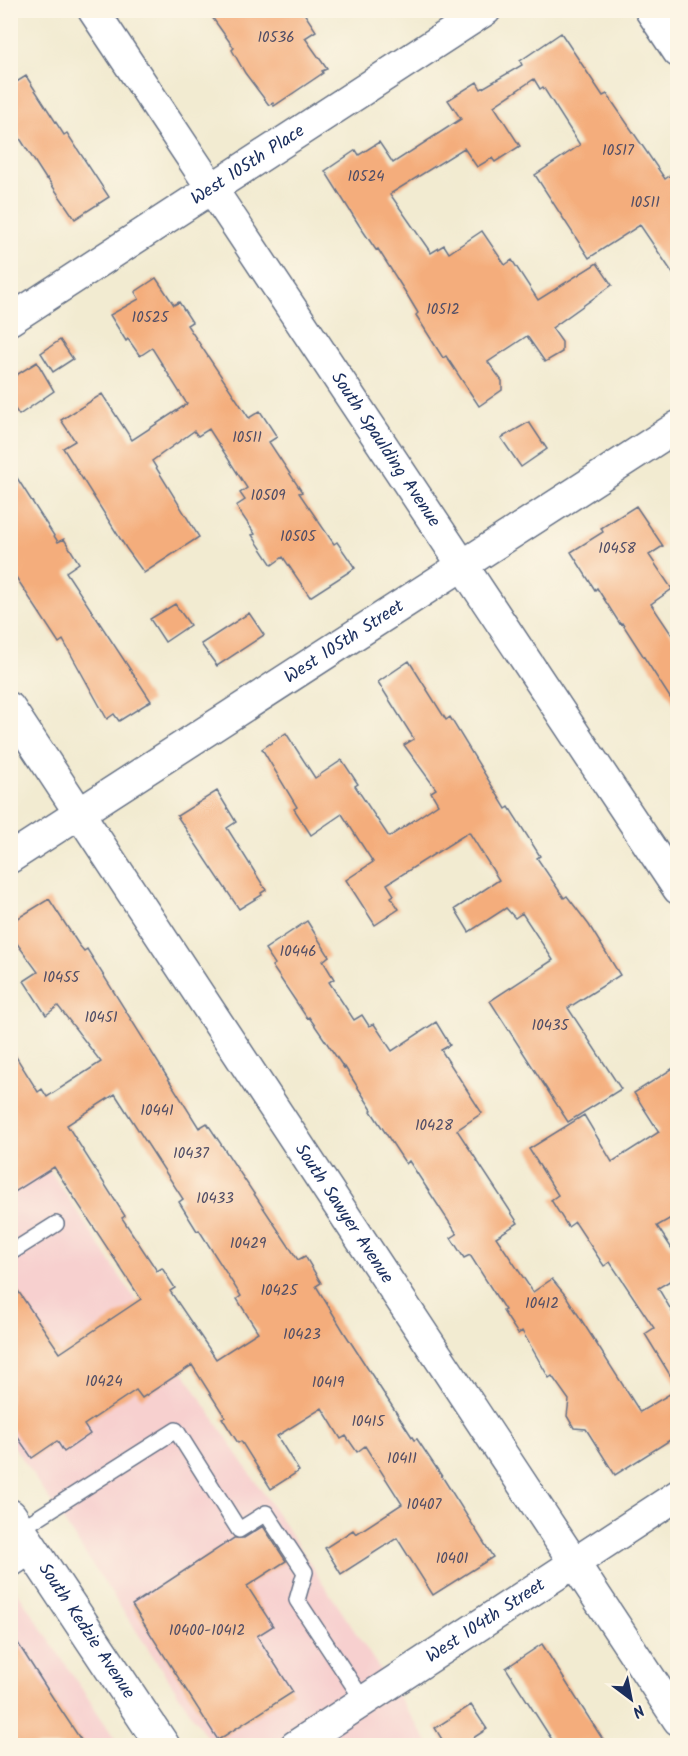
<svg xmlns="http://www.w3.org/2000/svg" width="688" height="1756" viewBox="0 0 688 1756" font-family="Kalam,sans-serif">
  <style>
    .built { fill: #f7d0cf }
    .building { fill: #f4ad7c; fill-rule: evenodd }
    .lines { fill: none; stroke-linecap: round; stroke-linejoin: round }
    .lane-casing { stroke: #667186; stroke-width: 18 }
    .street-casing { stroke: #667186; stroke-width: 33 }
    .secondary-casing { stroke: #667186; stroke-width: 36 }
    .lane { stroke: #fff; stroke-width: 15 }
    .street { stroke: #fff; stroke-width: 30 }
    .secondary { stroke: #fff; stroke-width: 33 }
    .labels { text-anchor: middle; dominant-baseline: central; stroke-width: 6; stroke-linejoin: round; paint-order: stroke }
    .number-label { font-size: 15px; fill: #514e66 }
    .street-label { font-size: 18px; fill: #1b2f5e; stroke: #fcf5e5 }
  </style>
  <rect width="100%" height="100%" fill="#fcf5e5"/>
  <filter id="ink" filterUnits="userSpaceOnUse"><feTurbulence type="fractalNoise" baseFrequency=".0167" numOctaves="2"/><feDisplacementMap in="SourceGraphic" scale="12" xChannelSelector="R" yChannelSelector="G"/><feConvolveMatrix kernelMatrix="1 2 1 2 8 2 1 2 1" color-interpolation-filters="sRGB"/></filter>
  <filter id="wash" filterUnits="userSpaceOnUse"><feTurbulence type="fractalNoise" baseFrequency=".008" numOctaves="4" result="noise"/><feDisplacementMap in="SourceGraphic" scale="24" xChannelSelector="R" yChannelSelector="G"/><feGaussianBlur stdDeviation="1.35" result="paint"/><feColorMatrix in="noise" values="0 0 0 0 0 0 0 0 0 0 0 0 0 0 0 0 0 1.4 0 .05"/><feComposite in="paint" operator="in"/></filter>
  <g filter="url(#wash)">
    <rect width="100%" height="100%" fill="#f2ebd1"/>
    <path class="built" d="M10 1110 430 1745H212L11 1442Z
      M11 1582 119 1745H11Z"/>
    <g id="blocks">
      <path class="building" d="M207 10H302L316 31 305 38 327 69 322 71 323 73 274 106 273 103 269 105 245 73 232 50 234 48Z
        M561 33 603 96 607 94 665 179 678 170V281L640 225 589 258 535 175 580 145 543 87 540 89 534 79 494 106 520 146 495 162 492 158 477 167 464 148 390 194 431 253 444 245 449 253 482 231 505 265 512 260 538 300 597 263 612 285 552 328 562 342V352L545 362 527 336 488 362 502 381V390L479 406 446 356 443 358 416 315 418 313 406 293 378 249 376 250 359 225 325 171 356 150 359 155 379 142 393 163 461 119 448 100 477 82 481 89 522 65 520 61Z
        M26 76 64 135 67 133 109 197 75 219 47 178 46 179 10 123V86Z
        M156 278 174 305 179 302 192 322 187 325 249 418 260 411 277 437 269 442 302 492 299 493 334 544 337 542 355 568 310 597 283 557 272 565 252 535 255 534 236 506 245 500 240 493 247 488 209 429 198 436 194 431 152 461 199 537 144 573 126 548 63 448 75 441 61 420 102 394 132 440 187 404 152 348 140 356 128 339 126 341 110 315 139 299 135 292Z
        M60 340 73 359 53 372 41 353Z
        M37 362 54 391 19 415 10 402V379Z
        M529 422 547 449 521 467 501 438Z
        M10 467 58 542 64 539 79 563 66 572 151 701 119 721 114 714 107 719 63 640 59 643 10 568Z
        M636 506 663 546 649 555 672 589 651 604 678 644V710L622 623 620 624 597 588 595 590 571 552 603 532 601 528Z
        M175 604 190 625 165 642 150 619Z
        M249 613 264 635 217 666 201 644Z
        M409 661 446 720 450 717 506 809 509 807 540 856 537 858 564 898 567 896 589 925 620 975 568 1008 621 1089 568 1122 490 1001 553 960 522 913 515 918 506 908 469 932 455 909 499 880 469 832 387 884 394 895 391 897 399 909 375 925 346 880 373 862 342 814 311 835 294 809 297 807 262 749 286 733 315 778 342 760 358 784 355 786 389 837 438 804 431 792 436 789 404 745 414 739 378 682Z
        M217 791 236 822 227 828 266 890 261 893 262 895 239 909 177 816Z
        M49 899 79 945 84 951 87 949 199 1128 207 1123 298 1260 305 1256 321 1283 316 1286 344 1332 414 1440 417 1439 443 1478 493 1557 433 1595 397 1538 341 1574 325 1548 353 1530 356 1534 402 1504 365 1446 357 1452 346 1436 341 1439 322 1408 277 1436 299 1471 271 1489 241 1441 238 1443 222 1418 225 1417 192 1365 142 1398 136 1390 84 1425 90 1434 64 1452 57 1441 32 1458 10 1426V1279L60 1353 141 1299 54 1167 10 1195V1047L38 1092 42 1089 47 1097 101 1062 58 1006 46 1015 24 981 38 972 10 934V923ZM115 1094 183 1199 179 1202 197 1231 199 1230 241 1296 237 1299 258 1332 216 1359 170 1291 175 1288 162 1268 157 1271 122 1218 125 1216 67 1125Z
        M307 921 329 956 323 961 334 979 329 982 354 1020 362 1015 369 1026 374 1024 392 1051 436 1022 450 1045 441 1050 482 1113 457 1130 518 1223 496 1237 533 1292 552 1279 566 1296 640 1412 678 1389V1435L615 1475 586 1429 574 1428 567 1416 569 1400 552 1376 549 1378 522 1331 518 1334 503 1311 505 1310 470 1255 464 1258 451 1238 457 1234 409 1161 406 1164 371 1111 372 1110 345 1067 344 1068 309 1017 307 1018 272 966 275 964 265 949Z
        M678 1065V1214L657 1226 678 1258V1276L658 1288 674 1315 678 1312V1388L645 1334 654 1328 610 1262 604 1266 575 1222 568 1227 551 1200 558 1195 529 1149 584 1115 612 1162 659 1132 634 1093Z
        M263 1526 286 1561 247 1586 273 1626 257 1636 293 1692 218 1740 132 1605 234 1538H244Z
        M10 1631 53 1698 85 1746H10Z
        M542 1644 571 1690 607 1746H556L506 1668Z
        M471 1705 487 1729 461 1746H446L435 1728Z"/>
    </g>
  </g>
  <g filter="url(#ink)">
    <use href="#blocks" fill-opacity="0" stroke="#667186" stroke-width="1.5"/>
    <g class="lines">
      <defs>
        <path id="lane" d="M10 1253 56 1224
          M20 1529 176 1430 239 1530 266 1513 305 1572 297 1600 363 1700
          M10 1571 36 1554"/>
        <g id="street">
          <path id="s1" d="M93 10 678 889"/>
          <path d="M650 10 678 52"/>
          <path id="s2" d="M10 320 486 10"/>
          <path id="s3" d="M10 708 678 1720"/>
          <path id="s4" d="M10 858 678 426"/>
          <path id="s5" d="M295 1746 678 1495"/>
        </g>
        <g id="secondary">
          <path id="s6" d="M10 1516 163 1746"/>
        </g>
      </defs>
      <use href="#lane" class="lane-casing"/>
      <use href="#street" class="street-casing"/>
      <use href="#secondary" class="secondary-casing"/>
      <use href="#lane" class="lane"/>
      <use href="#street" class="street"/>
      <use href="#secondary" class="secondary"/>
    </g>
  </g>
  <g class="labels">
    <g class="number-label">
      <text x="276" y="38">10536</text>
      <text x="618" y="151">10517</text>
      <text x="366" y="177">10524</text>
      <text x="645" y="203">10511</text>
      <text x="443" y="310">10512</text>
      <text x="150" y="318">10525</text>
      <text x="247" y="438">10511</text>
      <text x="268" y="496">10509</text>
      <text x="298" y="537">10505</text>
      <text x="617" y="549">10458</text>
      <text x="298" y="952">10446</text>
      <text x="61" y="978">10455</text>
      <text x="101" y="1018">10451</text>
      <text x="550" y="1026">10435</text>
      <text x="157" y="1111">10441</text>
      <text x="434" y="1126">10428</text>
      <text x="191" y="1154">10437</text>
      <text x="215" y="1199">10433</text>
      <text x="248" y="1244">10429</text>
      <text x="279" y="1291">10425</text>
      <text x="542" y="1304">10412</text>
      <text x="302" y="1335">10423</text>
      <text x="104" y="1382">10424</text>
      <text x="328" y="1383">10419</text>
      <text x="368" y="1422">10415</text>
      <text x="402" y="1459">10411</text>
      <text x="424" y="1505">10407</text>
      <text x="452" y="1559">10401</text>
      <text x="207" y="1631">10400-10412</text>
    </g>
    <g class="street-label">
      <text stroke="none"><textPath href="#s2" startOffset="284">West 105th Place</textPath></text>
      <text stroke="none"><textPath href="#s1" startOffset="528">South Spaulding Avenue</textPath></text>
      <text stroke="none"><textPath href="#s4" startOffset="398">West 105th Street</textPath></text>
      <text stroke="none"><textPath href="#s3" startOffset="606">South Sawyer Avenue</textPath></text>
      <text stroke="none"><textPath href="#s5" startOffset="228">West 104th Street</textPath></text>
      <text stroke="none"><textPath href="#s6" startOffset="138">South Kedzie Avenue</textPath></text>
    </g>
  </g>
  <rect width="688" height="1756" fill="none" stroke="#fcf5e5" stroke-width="36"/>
  <g transform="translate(631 1699) rotate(148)" stroke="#fcf5e5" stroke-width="4.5" paint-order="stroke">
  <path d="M0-4.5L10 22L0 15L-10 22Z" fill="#1b2f5e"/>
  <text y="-9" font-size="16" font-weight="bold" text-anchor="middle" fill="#1b2f5e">N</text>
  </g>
</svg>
